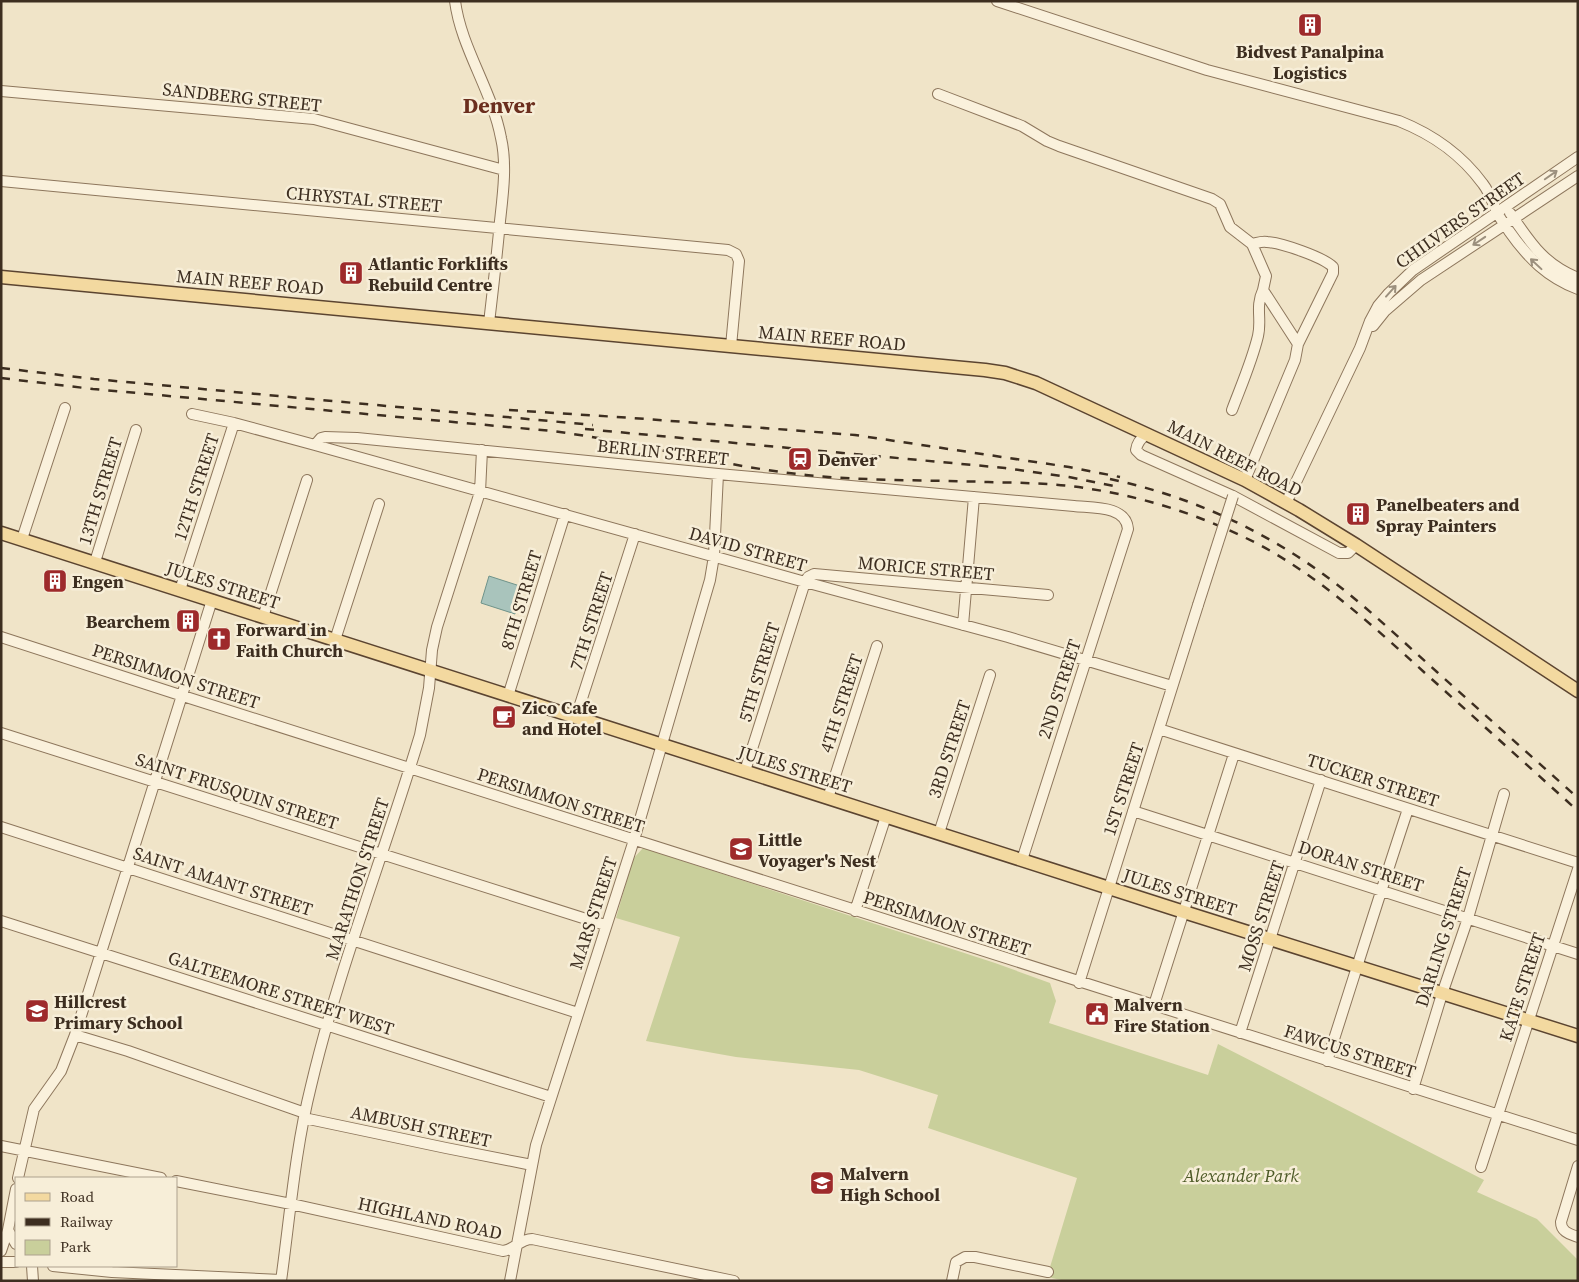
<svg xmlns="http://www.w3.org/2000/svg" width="1579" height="1282" viewBox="0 0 1579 1282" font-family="'Source Serif 4',serif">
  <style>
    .green { fill: #c9cf9b }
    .water { fill: #a9c4bc; stroke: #6f938a }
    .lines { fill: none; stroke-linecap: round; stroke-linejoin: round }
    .minor-casing { stroke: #8d765c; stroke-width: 12 }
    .major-casing { stroke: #5b4430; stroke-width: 15 }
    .minor { stroke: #faf1dc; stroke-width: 10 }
    .major { stroke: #f3d9a0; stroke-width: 12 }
    .rail { stroke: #3d2e20; stroke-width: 2.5; stroke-dasharray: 9 9; stroke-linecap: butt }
    .minor-bridge-casing { stroke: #8d765c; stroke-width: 12; stroke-linecap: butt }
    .minor-bridge { stroke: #faf1dc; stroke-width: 10 }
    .oneway { stroke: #9c907e }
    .labels { text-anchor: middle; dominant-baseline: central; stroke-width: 5; stroke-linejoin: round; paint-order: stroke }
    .poi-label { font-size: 18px; font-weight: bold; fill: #3d2e20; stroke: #f7eed8; text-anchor: start }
    .street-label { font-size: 18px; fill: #3d2e20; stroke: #f7eed8 }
    .park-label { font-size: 18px; font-style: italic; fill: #4d5a26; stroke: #f7eed8 }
    .district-label { font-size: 22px; font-weight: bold; fill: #6b2e1e; stroke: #f7eed8 }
  </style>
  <rect width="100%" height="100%" fill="#f0e4c8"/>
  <path class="green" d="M643 848 995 963 1050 983 1056 1001 1049 1023 1208 1075 1218 1044 1484 1180 1477 1192 1537 1219 1578 1260V1281H1066L1047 1277 1077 1178 928 1128 938 1095 859 1070 736 1057 646 1041 680 937 616 918 633 859Z"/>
  <path class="water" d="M489 576 523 587 515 614 481 603Z"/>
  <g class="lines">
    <defs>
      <path id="minor" d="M455 1C461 48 492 90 501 138 507 164 503 194 500 221 497 255 493 289 489 323
        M997 1 1207 70 1399 121C1434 135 1461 154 1483 184 1490 193 1492 202 1497 212 1500 219 1505 225 1509 231 1528 258 1547 277 1578 289
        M1 91 314 119 504 170
        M938 94 1022 126 1047 141 1059 146 1212 199 1220 204 1230 227 1252 244 1266 276 1263 290 1298 344 1295 360 1245 480
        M1 181 728 250 736 254 739 261 731 346
        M1510 213C1530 242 1543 264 1578 278
        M1252 244C1257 243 1262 241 1267 242 1282 243 1323 257 1333 267V273L1298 344
        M1373 326 1385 311 1421 280 1578 176
        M1232 410C1241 386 1252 361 1258 336 1262 319 1255 307 1263 290
        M192 414 234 423 315 445 321 438 325 437 357 438 718 474 1074 506C1091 508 1126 505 1128 529L1022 860
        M1147 434C1141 438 1137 442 1136 450L1141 455 1233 496 1339 553H1348L1356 545
        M315 445 805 582 1008 637 1172 686
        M1286 503 1360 348 1370 321 1378 306 1389 293 1413 270 1578 157
        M22 539 65 408
        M95 562 136 430
        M180 590 234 423
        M263 617 307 480
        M963 625 974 497
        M1 637 183 696 1578 1140
        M335 640 379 504
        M508 696 565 514
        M576 717 635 534
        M1159 729 1578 863
        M1 733 605 925
        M745 771 805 582 808 577 814 574 1048 595
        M828 798 877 646
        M1133 811 1578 954
        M1 827 578 1013
        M939 833 990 675
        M855 911 886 816
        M1 921 551 1097
        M1079 983 1198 605
        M1154 1005 1234 754
        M1240 1033 1321 780
        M75 1035 128 1051 305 1113
        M1327 1061C1354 977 1380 893 1408 809
        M1413 1089 1442 994 1468 918 1504 794
        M304 1118 446 1148 532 1165
        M1 1146 161 1178
        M1578 1166 1561 1222C1561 1232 1570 1234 1578 1237
        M1481 1167 1578 869
        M18 1178 34 1109 61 1071 75 1035 212 600
        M176 1181 291 1204 503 1251C514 1250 520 1239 532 1239L734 1281
        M8 1230 16 1244
        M1 1251 8 1230 16 1189
        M1 1262H16
        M32 1266 33 1281
        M53 1266 112 1272 281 1280
        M281 1281C290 1216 295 1150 311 1086 339 967 385 852 420 735L429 688 432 650 437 627 480 492 482 450
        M510 1281 536 1145 634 840 710 580 714 556 718 474
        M952 1281 956 1262 965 1257H975L1048 1272"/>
      <path id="major" d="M1 277 985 370 1005 373 1036 383 1245 480 1299 510 1356 545 1578 691
        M1 533 1184 912 1578 1036"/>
    </defs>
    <use href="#minor" class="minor-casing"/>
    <use href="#major" class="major-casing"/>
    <use href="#minor" class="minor"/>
    <use href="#major" class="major"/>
    <path class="rail" d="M1 368 94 379 593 425
      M1 378 93 389 552 431C637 442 720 466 806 475 866 481 928 480 988 482 1023 483 1057 483 1091 489 1149 498 1205 517 1258 544 1320 577 1373 626 1425 673 1476 719 1527 765 1578 811
      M509 410 633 418 855 435 1069 467 1120 477
      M585 429 1005 468 1069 477 1119 487
      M1110 479C1186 495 1260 528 1323 574 1363 603 1400 639 1437 672 1484 714 1531 756 1578 798"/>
    <defs>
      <path id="minor-bridge" d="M1198 605 1233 496"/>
    </defs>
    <use href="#minor-bridge" class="minor-bridge-casing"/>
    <use href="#minor-bridge" class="minor-bridge"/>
  </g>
  <defs><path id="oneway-shaft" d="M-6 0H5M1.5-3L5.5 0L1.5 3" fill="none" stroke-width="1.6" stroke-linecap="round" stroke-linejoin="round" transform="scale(1.25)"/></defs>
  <g class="oneway">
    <use href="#oneway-shaft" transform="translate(1551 175) rotate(-35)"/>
    <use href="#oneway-shaft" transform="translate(1479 241) rotate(146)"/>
    <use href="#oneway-shaft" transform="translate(1536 264) rotate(-137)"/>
    <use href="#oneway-shaft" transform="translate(1391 291) rotate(-48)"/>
  </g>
  <defs>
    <symbol id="building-square" viewBox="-11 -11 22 22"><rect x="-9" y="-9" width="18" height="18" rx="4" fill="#9e2a2b" stroke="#f7eed8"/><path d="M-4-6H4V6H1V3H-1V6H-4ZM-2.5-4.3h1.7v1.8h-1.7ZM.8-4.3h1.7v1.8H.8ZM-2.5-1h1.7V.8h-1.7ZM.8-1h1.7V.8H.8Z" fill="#fff"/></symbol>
    <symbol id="station-square" viewBox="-11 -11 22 22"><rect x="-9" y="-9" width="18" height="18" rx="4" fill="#9e2a2b" stroke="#f7eed8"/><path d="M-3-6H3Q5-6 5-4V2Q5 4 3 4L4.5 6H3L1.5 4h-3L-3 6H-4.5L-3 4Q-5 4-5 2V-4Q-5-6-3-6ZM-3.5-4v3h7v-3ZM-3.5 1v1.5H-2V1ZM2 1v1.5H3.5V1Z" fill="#fff"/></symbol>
    <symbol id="church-square" viewBox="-11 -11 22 22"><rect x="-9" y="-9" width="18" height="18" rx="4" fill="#9e2a2b" stroke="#f7eed8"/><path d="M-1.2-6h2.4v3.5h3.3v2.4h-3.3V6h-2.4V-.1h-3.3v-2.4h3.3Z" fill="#fff"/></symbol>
    <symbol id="cafe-square" viewBox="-11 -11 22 22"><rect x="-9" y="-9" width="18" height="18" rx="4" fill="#9e2a2b" stroke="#f7eed8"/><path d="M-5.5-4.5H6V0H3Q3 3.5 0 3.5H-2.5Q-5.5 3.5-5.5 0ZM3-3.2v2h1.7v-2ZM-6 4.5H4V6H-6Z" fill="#fff"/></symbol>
    <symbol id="school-square" viewBox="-11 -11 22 22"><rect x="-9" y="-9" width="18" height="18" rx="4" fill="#9e2a2b" stroke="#f7eed8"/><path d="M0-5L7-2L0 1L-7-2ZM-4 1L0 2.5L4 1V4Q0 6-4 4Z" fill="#fff"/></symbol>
    <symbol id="civic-square" viewBox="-11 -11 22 22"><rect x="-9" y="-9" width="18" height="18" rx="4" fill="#9e2a2b" stroke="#f7eed8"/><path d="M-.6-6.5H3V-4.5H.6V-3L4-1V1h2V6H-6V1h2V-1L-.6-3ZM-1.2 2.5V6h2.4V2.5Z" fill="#fff"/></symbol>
  </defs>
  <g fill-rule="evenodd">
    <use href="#building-square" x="1296" y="11" width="28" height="28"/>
    <use href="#building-square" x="337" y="259" width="28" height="28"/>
    <use href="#station-square" x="786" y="445" width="28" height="28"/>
    <use href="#building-square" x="1344" y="500" width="28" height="28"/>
    <use href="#building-square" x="41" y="567" width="28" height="28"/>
    <use href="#building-square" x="174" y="607" width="28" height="28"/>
    <use href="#church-square" x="205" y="625" width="28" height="28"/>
    <use href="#cafe-square" x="490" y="703" width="28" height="28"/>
    <use href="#school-square" x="727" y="835" width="28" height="28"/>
    <use href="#school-square" x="23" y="997" width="28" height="28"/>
    <use href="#civic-square" x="1083" y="1000" width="28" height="28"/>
    <use href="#school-square" x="808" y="1169" width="28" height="28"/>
  </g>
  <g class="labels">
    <g class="poi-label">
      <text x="1310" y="51" text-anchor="middle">Bidvest Panalpina<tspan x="1310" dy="21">Logistics</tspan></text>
      <text x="368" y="263">Atlantic Forklifts<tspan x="368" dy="21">Rebuild Centre</tspan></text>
      <text x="818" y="459">Denver</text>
      <text x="1376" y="504">Panelbeaters and<tspan x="1376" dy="21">Spray Painters</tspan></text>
      <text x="72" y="581">Engen</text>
      <text x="170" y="621" text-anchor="end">Bearchem</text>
      <text x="236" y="629">Forward in<tspan x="236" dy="21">Faith Church</tspan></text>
      <text x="522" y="707">Zico Cafe<tspan x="522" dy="21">and Hotel</tspan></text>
      <text x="758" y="839">Little<tspan x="758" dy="21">Voyager's Nest</tspan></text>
      <text x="54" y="1001">Hillcrest<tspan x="54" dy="21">Primary School</tspan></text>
      <text x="1114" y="1004">Malvern<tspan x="1114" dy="21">Fire Station</tspan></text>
      <text x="840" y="1173">Malvern<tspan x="840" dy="21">High School</tspan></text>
    </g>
    <g class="street-label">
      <text transform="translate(242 97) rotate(6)">SANDBERG STREET</text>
      <text transform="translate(364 199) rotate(5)">CHRYSTAL STREET</text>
      <text transform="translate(1460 220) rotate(-35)">CHILVERS STREET</text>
      <text transform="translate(250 282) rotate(5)">MAIN REEF ROAD</text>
      <text transform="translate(832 338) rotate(5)">MAIN REEF ROAD</text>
      <text transform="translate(663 452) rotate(6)">BERLIN STREET</text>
      <text transform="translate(1235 458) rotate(27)">MAIN REEF ROAD</text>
      <text transform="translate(196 487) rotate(-72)">12TH STREET</text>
      <text transform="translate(100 491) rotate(-73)">13TH STREET</text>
      <text transform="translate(748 549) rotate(16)">DAVID STREET</text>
      <text transform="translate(926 568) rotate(5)">MORICE STREET</text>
      <text transform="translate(223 585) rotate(18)">JULES STREET</text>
      <text transform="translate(521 600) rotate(-73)">8TH STREET</text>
      <text transform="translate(591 621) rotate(-72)">7TH STREET</text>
      <text transform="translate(759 672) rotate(-73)">5TH STREET</text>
      <text transform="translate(176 676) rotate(18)">PERSIMMON STREET</text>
      <text transform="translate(1059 689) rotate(-72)">2ND STREET</text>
      <text transform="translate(841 703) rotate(-72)">4TH STREET</text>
      <text transform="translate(949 749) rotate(-72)">3RD STREET</text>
      <text transform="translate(795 769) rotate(18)">JULES STREET</text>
      <text transform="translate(1373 780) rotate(18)">TUCKER STREET</text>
      <text transform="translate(1123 789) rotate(-72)">1ST STREET</text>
      <text transform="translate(237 791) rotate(18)">SAINT FRUSQUIN STREET</text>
      <text transform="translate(561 800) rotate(18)">PERSIMMON STREET</text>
      <text transform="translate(1361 866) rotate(18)">DORAN STREET</text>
      <text transform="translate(357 879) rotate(-72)">MARATHON STREET</text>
      <text transform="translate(223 881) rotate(18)">SAINT AMANT STREET</text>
      <text transform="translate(1180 892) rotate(18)">JULES STREET</text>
      <text transform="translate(593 913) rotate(-72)">MARS STREET</text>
      <text transform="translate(1261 916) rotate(-72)">MOSS STREET</text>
      <text transform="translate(947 923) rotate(18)">PERSIMMON STREET</text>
      <text transform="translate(1443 937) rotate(-72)">DARLING STREET</text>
      <text transform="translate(1522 987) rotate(-72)">KATE STREET</text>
      <text transform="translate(281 993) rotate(18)">GALTEEMORE STREET WEST</text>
      <text transform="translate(1350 1051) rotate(18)">FAWCUS STREET</text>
      <text transform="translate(421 1126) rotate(12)">AMBUSH STREET</text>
      <text transform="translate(430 1218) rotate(12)">HIGHLAND ROAD</text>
    </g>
    <g class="park-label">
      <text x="1241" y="1175">Alexander Park</text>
    </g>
    <g class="district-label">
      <text x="499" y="105">Denver</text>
    </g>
  </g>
  <rect width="1579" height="1282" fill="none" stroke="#3d2e20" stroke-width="5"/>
  <rect x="15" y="1177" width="162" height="90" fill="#f7eed8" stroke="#ada18e"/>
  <rect x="25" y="1193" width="25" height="8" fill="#f3d9a0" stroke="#ada18e"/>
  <text x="60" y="1202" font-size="15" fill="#3d2e20">Road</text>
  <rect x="25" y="1218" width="25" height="8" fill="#3d2e20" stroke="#ada18e"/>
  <text x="60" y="1227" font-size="15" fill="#3d2e20">Railway</text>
  <rect x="25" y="1240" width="25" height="15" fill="#c9cf9b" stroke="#ada18e"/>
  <text x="60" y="1252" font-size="15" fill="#3d2e20">Park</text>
</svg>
